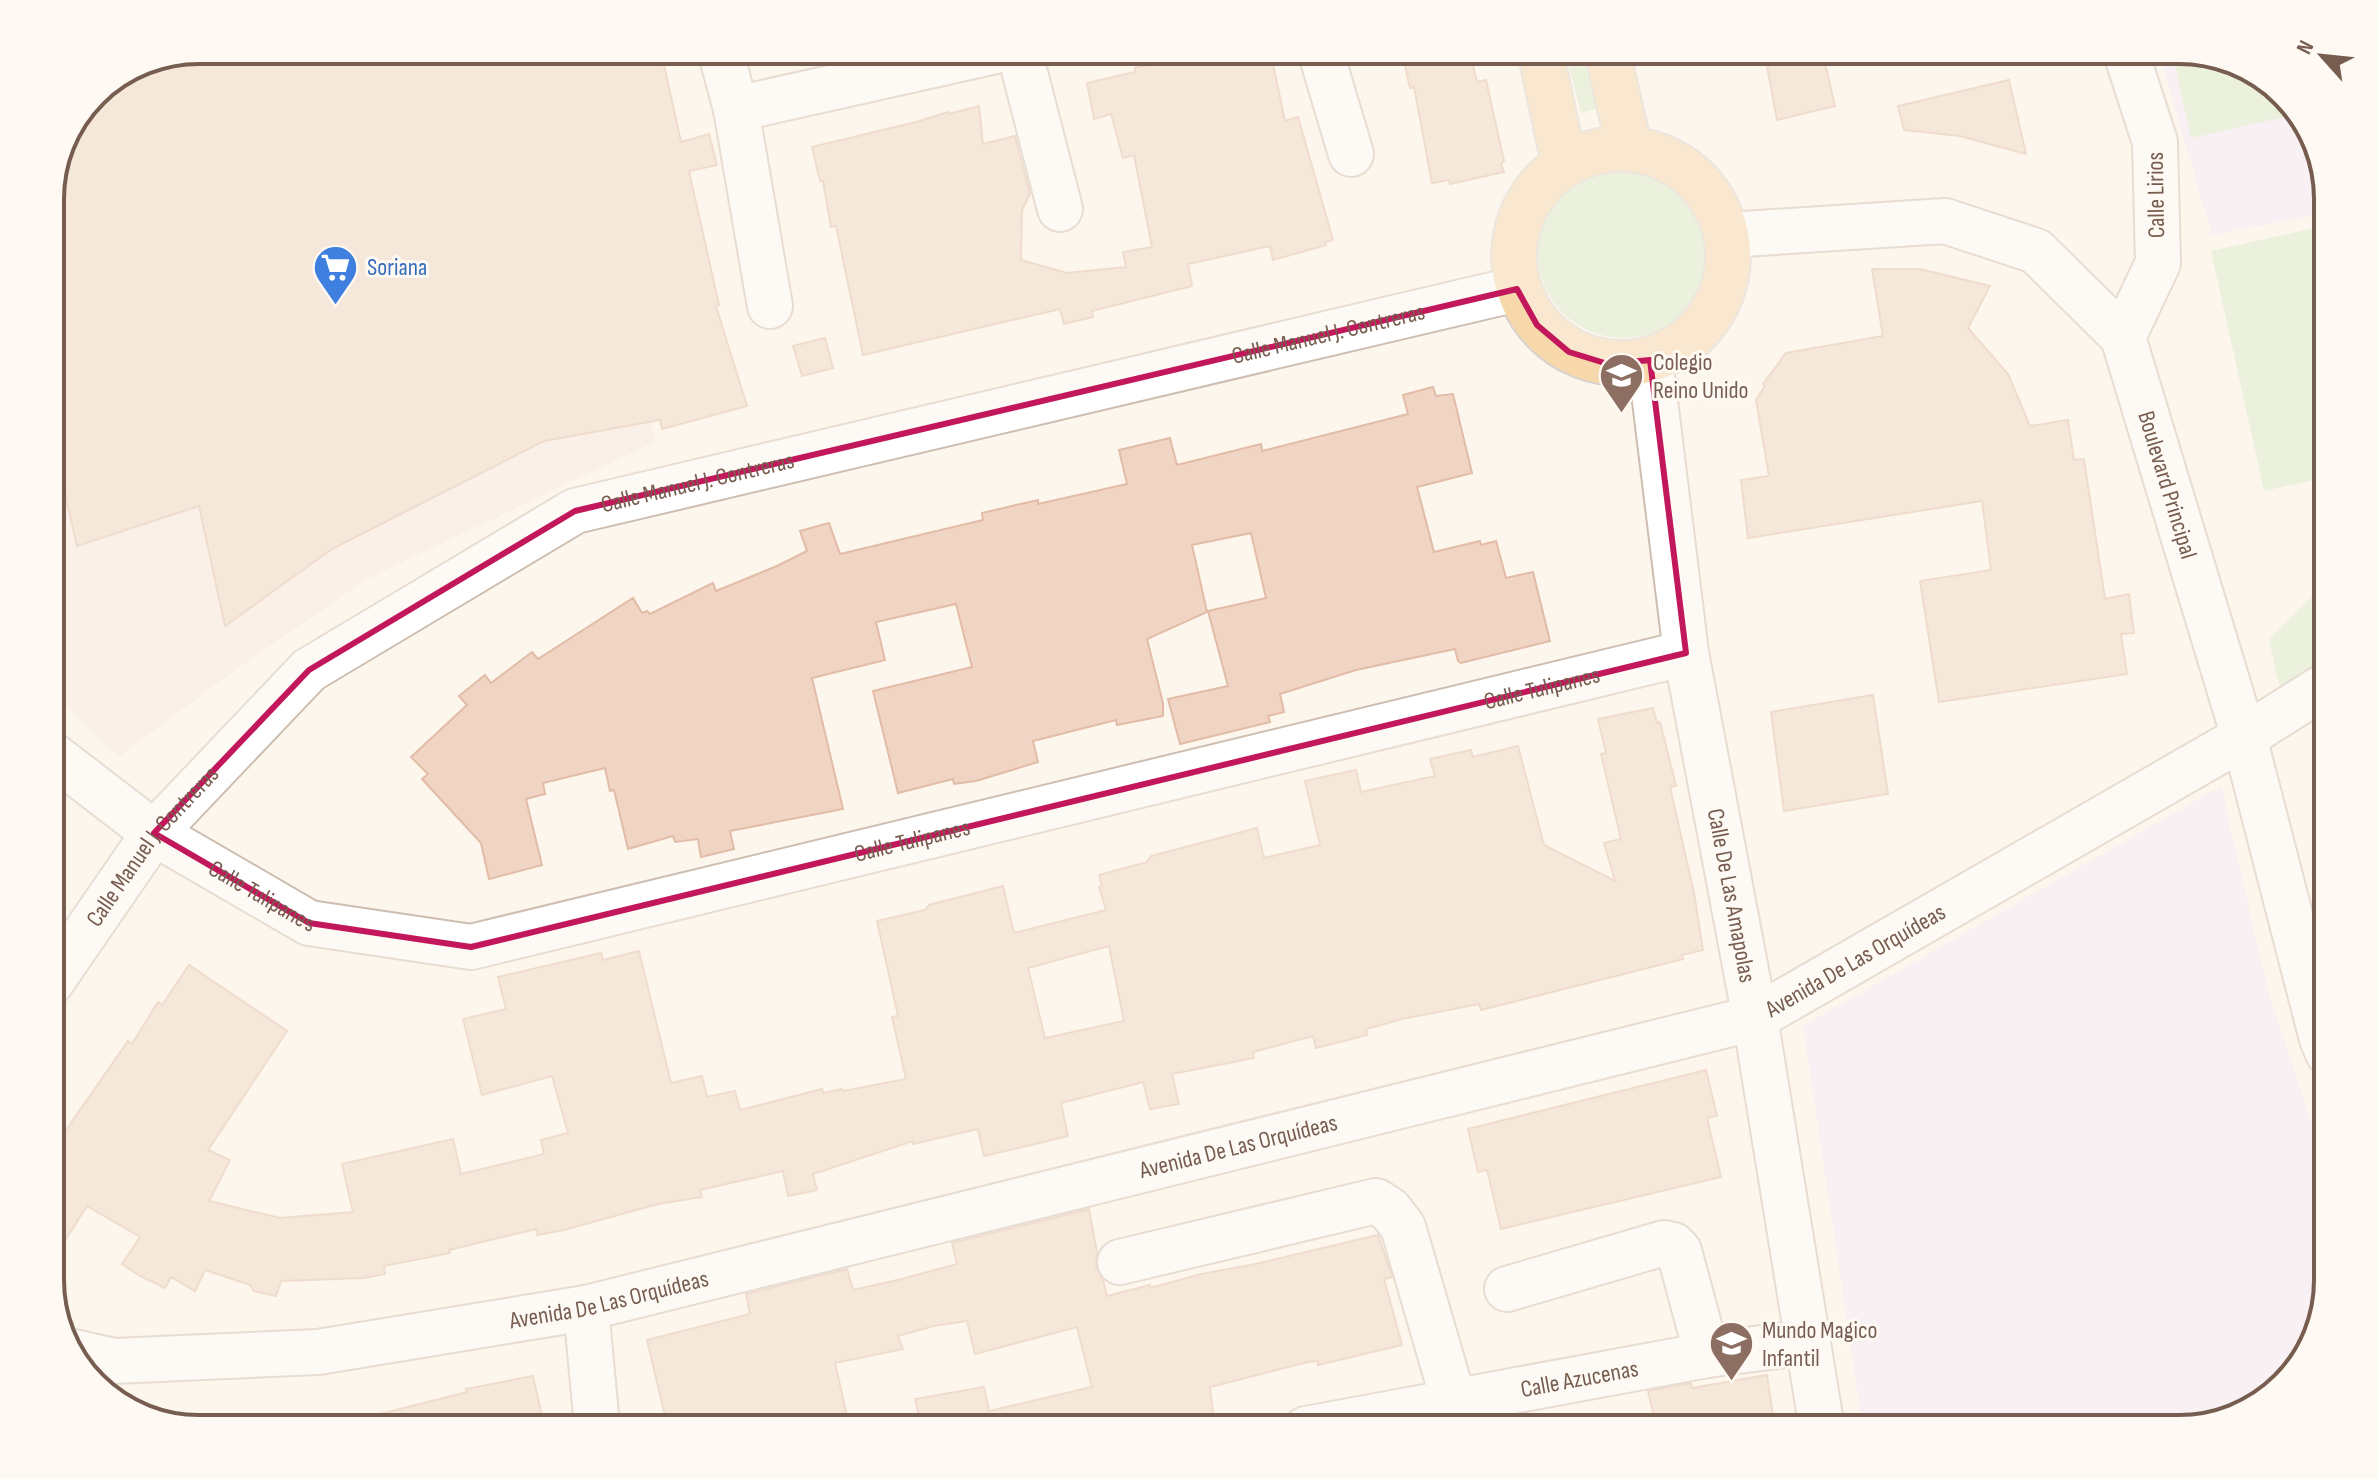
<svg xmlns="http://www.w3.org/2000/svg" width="2378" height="1479" viewBox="0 0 2378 1479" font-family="'Sofia Sans Condensed',sans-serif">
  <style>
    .commercial { fill: #fbe8e1 }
    .education { fill: #f3e9f9 }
    .green { fill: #d8eacb }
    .building { fill: #f0d5c5; stroke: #e2bca7; stroke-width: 2; fill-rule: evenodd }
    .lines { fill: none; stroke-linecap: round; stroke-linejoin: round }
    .minor-casing { stroke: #cebeb1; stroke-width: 48 }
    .major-casing { stroke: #d9d2ce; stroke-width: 48 }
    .minor { stroke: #fff; stroke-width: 44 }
    .major { stroke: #f6d8aa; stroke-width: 44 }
    .marked { fill: none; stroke: #c2185b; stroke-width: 6; stroke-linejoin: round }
    .labels { text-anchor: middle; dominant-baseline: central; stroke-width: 6; stroke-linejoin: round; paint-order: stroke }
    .street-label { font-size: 24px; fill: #775d4f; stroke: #fefaf3 }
    .shop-label { font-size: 24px; fill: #366cbe; stroke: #fefaf3; text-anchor: start }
    .education-label { font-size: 24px; fill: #785e54; stroke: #fefaf3; text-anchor: start }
    .rim { fill: none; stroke: #775d4f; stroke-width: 4 }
  </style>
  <rect width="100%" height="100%" fill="#fcf6ed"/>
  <path class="commercial" d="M50 190 650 422 657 441 367 579 237 669 118 757 50 689Z"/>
  <path class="education" d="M2158 50H2179L2254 70 2308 124 2328 190V213L2212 235Z
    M2221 786 2267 987 2310 1119 2328 1154V1280L2308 1355 2253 1409 2179 1429H1863L1803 1026Z"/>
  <path class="green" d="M1565 50H1586L1600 108 1581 113Z
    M2172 50 2254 70 2298 114 2191 138Z
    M1538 253a85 85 0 1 1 170 0a85 85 0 1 1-170 0Z
    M2328 225V477L2264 491 2211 251Z
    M2328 580V675L2286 700 2277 677 2269 639Z
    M50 784C68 812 63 823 50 852Z"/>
  <path class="building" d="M199 50H644L645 55 661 51 681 142 709 134 717 165 689 171 719 305 716 306 747 406 662 429 660 420 544 441 332 549 225 626 199 506 77 546 50 427V190L94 93 142 61Z
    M1213 50H1270L1285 121 1298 117 1333 240 1325 242 1326 245 1273 260 1270 246 1188 264 1192 286 1092 311 1093 317 1064 324 1060 309 863 355 836 226 831 227 823 181H820L812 147 916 122 948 112 949 114 979 106 983 144 1015 136 1030 194 1022 210 1021 260 1067 273 1126 267 1123 252 1152 247 1134 155 1123 158 1111 114 1094 119 1087 83 1135 72V68Z
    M1431 50H1469L1477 82 1486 80 1504 161 1501 164 1504 172 1450 184 1449 180 1432 183 1414 87 1410 88 1403 57Z
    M1764 50H1822L1835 106 1777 120Z
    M2009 80 2026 154 1960 136 1904 130 1898 106Z
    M1872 269H1920L1990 286 1968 328 2008 374 2030 426 2068 420 2074 460 2084 459 2105 599 2129 594 2134 633 2121 634 2127 674 1939 702 1920 581 1991 570 1982 501 1748 538 1741 480 1769 476 1756 400 1765 386 1763 384 1786 353 1883 336Z
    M825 338 833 368 802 376 793 346Z
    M1433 387 1436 396 1453 394 1472 473 1417 487 1434 552 1480 541 1481 545 1496 541 1506 578 1533 572 1550 641 1461 663 1458 661 1455 649 1356 670 1280 694 1284 712 1268 716 1270 722 1180 744 1168 699 1228 686 1208 611 1266 598 1251 533 1192 545 1207 612 1147 639 1163 703V716L1117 725 1116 720 1033 741 1038 762 976 781 954 784 953 779 898 793 873 691 972 667 956 604 876 622 885 660 812 678 843 809 730 831 734 849 701 857 698 839 675 842 673 836 628 849 614 790 610 791 605 768 543 783 545 794 526 799 542 865 489 879 481 843 422 779 428 774 411 757 467 705 459 696 485 675 491 683 532 652 538 659 633 598 642 613 647 611 650 614 713 583 716 591 777 566 807 551 800 531 829 523 840 554 983 520 982 513 1038 500V504L1127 484 1119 450 1170 438 1177 465 1261 444 1262 451 1408 414 1403 395Z
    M1873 695 1888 794 1784 811 1771 712Z
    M1653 708 1657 723 1660 722 1676 786 1670 787 1694 893 1703 950 1682 955 1683 959 1481 1010 1479 1004 1402 1019 1366 1029 1367 1035 1316 1048 1313 1036 1253 1052 1254 1058 1172 1074 1179 1104 1150 1109 1143 1082 1061 1103 1068 1136 1027 1146 984 1156 978 1129 913 1144V1141L813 1174 817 1190 788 1196 783 1171 700 1190 702 1197 658 1204 564 1230 537 1235 536 1229 449 1250 450 1253 384 1266 385 1274 364 1278 281 1281 276 1296 254 1291 250 1285 205 1270 195 1291 171 1277 165 1288 140 1276 122 1264 140 1237 87 1206 50 1264V1153L128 1041 132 1044 158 1002 162 1005 189 965 287 1031 208 1150 230 1160 209 1201 280 1218 353 1212 342 1164 453 1139 461 1174 544 1154 541 1140 568 1133 552 1076 482 1095 463 1019 506 1009 498 977 601 953 603 960 639 951 671 1083 702 1076 707 1097 735 1091 740 1110 822 1089 823 1093 842 1089 843 1091 906 1079 892 1017 898 1016 877 921 925 910 929 905 1003 886 1014 933 1106 910 1099 887 1102 886 1099 875 1147 862 1151 856 1257 828 1264 858 1320 845 1305 781 1356 770 1361 792 1435 776 1430 759 1471 750 1473 757 1518 746 1544 845 1615 881 1604 843 1621 839 1601 754 1606 753 1598 719ZM1109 946 1124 1021 1045 1038 1028 968Z
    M1706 1070 1717 1116 1707 1118 1721 1177 1501 1229 1487 1170 1478 1172 1468 1129Z
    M1089 1209 1097 1253 1096 1267 1103 1280 1107 1296 1150 1285V1288L1201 1274 1251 1265 1378 1235 1392 1277 1384 1279 1402 1345 1318 1365V1361L1308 1362 1210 1387 1215 1429H922L915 1399 984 1387 989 1411 1092 1387 1077 1327 975 1354 967 1321 934 1326 898 1336 903 1349 835 1363 850 1429H668L647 1340 750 1314 746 1294 847 1269 853 1290 902 1279 957 1264 952 1243Z
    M1767 1375 1775 1429H1657L1648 1391 1691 1383 1692 1388Z
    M533 1376 545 1429H365L364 1418 467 1392 466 1389Z"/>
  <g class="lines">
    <defs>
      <g id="minor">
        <path d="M720 50 736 109 770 306"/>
        <path d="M1019 50 1060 209"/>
        <path d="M1320 50 1351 154"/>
        <path d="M736 109 1000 50"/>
        <path id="s1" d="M1728 235 1945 221 2036 251 2123 337 2244 737 2322 1039 2328 1053"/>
        <path d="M2123 337 2158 263 2155 142 2125 50"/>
        <path id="s2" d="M1650 360 1686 653 1755 1018 1822 1429"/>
        <path id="s3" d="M50 753 154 833 309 923 471 947 1686 653"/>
        <path id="s4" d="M50 984 154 833 309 670 575 511 1517 289"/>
        <path d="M1120 1262 1376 1201 1390 1210 1403 1227 1454 1402"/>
        <path d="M1507 1289 1664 1243 1673 1245 1679 1251 1707 1355"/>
        <path d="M586 1308 597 1426"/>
        <path id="s5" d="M69 1351 114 1361 318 1352 586 1308 1755 1018 2244 737 2328 684"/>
        <path id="s6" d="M1306 1429 1707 1355 1808 1342"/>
      </g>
      <path id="major" d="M1540 50 1564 163
        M1607 50 1629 147
        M1514 256a107 107 0 1 1 214 0a107 107 0 1 1-214 0Z"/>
    </defs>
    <use href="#minor" class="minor-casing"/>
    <use href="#major" class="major-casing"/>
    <use href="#minor" class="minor"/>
    <use href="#major" class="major"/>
  </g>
  <path d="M0 0H2378V1479H0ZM1517 289 1537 325 1569 352 1608 364 1650 360 1686 653 471 947 309 923 154 833 309 670 575 511Z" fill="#fcf6ed" fill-opacity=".55" fill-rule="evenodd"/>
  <path class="marked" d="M1517 289 1537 325 1569 352 1608 364 1650 360 1686 653 471 947 309 923 154 833 309 670 575 511Z"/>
  <defs>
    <symbol id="supermarket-pin" viewBox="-11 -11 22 30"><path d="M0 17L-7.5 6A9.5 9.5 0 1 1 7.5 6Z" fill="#3f7fe0" stroke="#fefaf3"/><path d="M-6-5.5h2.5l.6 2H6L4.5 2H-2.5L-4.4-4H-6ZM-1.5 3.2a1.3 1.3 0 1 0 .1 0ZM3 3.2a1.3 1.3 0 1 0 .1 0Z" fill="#fff"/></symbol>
    <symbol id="school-pin" viewBox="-11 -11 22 30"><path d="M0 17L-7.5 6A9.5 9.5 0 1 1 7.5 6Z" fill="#8d6e63" stroke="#fefaf3"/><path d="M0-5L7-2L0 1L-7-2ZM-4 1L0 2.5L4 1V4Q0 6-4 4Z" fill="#fff"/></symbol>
  </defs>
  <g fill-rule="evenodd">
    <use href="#supermarket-pin" x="310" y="242" width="51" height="69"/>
    <use href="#school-pin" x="1596" y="350" width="51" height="69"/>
    <use href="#school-pin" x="1706" y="1318" width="51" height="69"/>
  </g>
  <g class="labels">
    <g class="street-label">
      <text transform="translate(2156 195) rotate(-91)">Calle Lirios</text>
      <text stroke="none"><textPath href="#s4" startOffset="1492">Calle Manuel J. Contreras</textPath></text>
      <text stroke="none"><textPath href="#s4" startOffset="844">Calle Manuel J. Contreras</textPath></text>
      <text stroke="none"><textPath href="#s1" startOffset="590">Boulevard Principal</textPath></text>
      <text stroke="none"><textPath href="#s3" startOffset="1576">Calle Tulipanes</textPath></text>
      <text stroke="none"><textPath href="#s3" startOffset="928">Calle Tulipanes</textPath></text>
      <text stroke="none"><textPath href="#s4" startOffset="172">Calle Manuel J. Contreras</textPath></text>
      <text stroke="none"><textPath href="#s3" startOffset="256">Calle Tulipanes</textPath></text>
      <text stroke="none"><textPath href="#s2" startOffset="542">Calle De Las Amapolas</textPath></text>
      <text stroke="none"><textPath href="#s5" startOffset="1842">Avenida De Las Orquídeas</textPath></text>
      <text stroke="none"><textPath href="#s5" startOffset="1194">Avenida De Las Orquídeas</textPath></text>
      <text stroke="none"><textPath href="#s5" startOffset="546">Avenida De Las Orquídeas</textPath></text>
      <text stroke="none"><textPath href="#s6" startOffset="278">Calle Azucenas</textPath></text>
    </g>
    <g class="shop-label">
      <text x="367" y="267">Soriana</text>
    </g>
    <g class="education-label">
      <text x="1653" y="362">Colegio<tspan x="1653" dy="28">Reino Unido</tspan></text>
      <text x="1762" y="1330">Mundo Magico<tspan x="1762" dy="28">Infantil</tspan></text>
    </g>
  </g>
  <path d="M0 0H2378V1479H0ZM199 64H2179A135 135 0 0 1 2314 199V1280A135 135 0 0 1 2179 1415H199A135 135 0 0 1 64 1280V199A135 135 0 0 1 199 64Z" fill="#fefaf3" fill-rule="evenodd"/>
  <path class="rim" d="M199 64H2179A135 135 0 0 1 2314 199V1280A135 135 0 0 1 2179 1415H199A135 135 0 0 1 64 1280V199A135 135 0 0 1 199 64Z"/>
  <g transform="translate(2322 56) rotate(297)" stroke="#fefaf3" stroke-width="6" paint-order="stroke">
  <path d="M0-6L14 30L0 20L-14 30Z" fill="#775d4f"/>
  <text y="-12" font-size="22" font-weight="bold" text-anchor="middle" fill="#775d4f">N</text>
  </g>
</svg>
